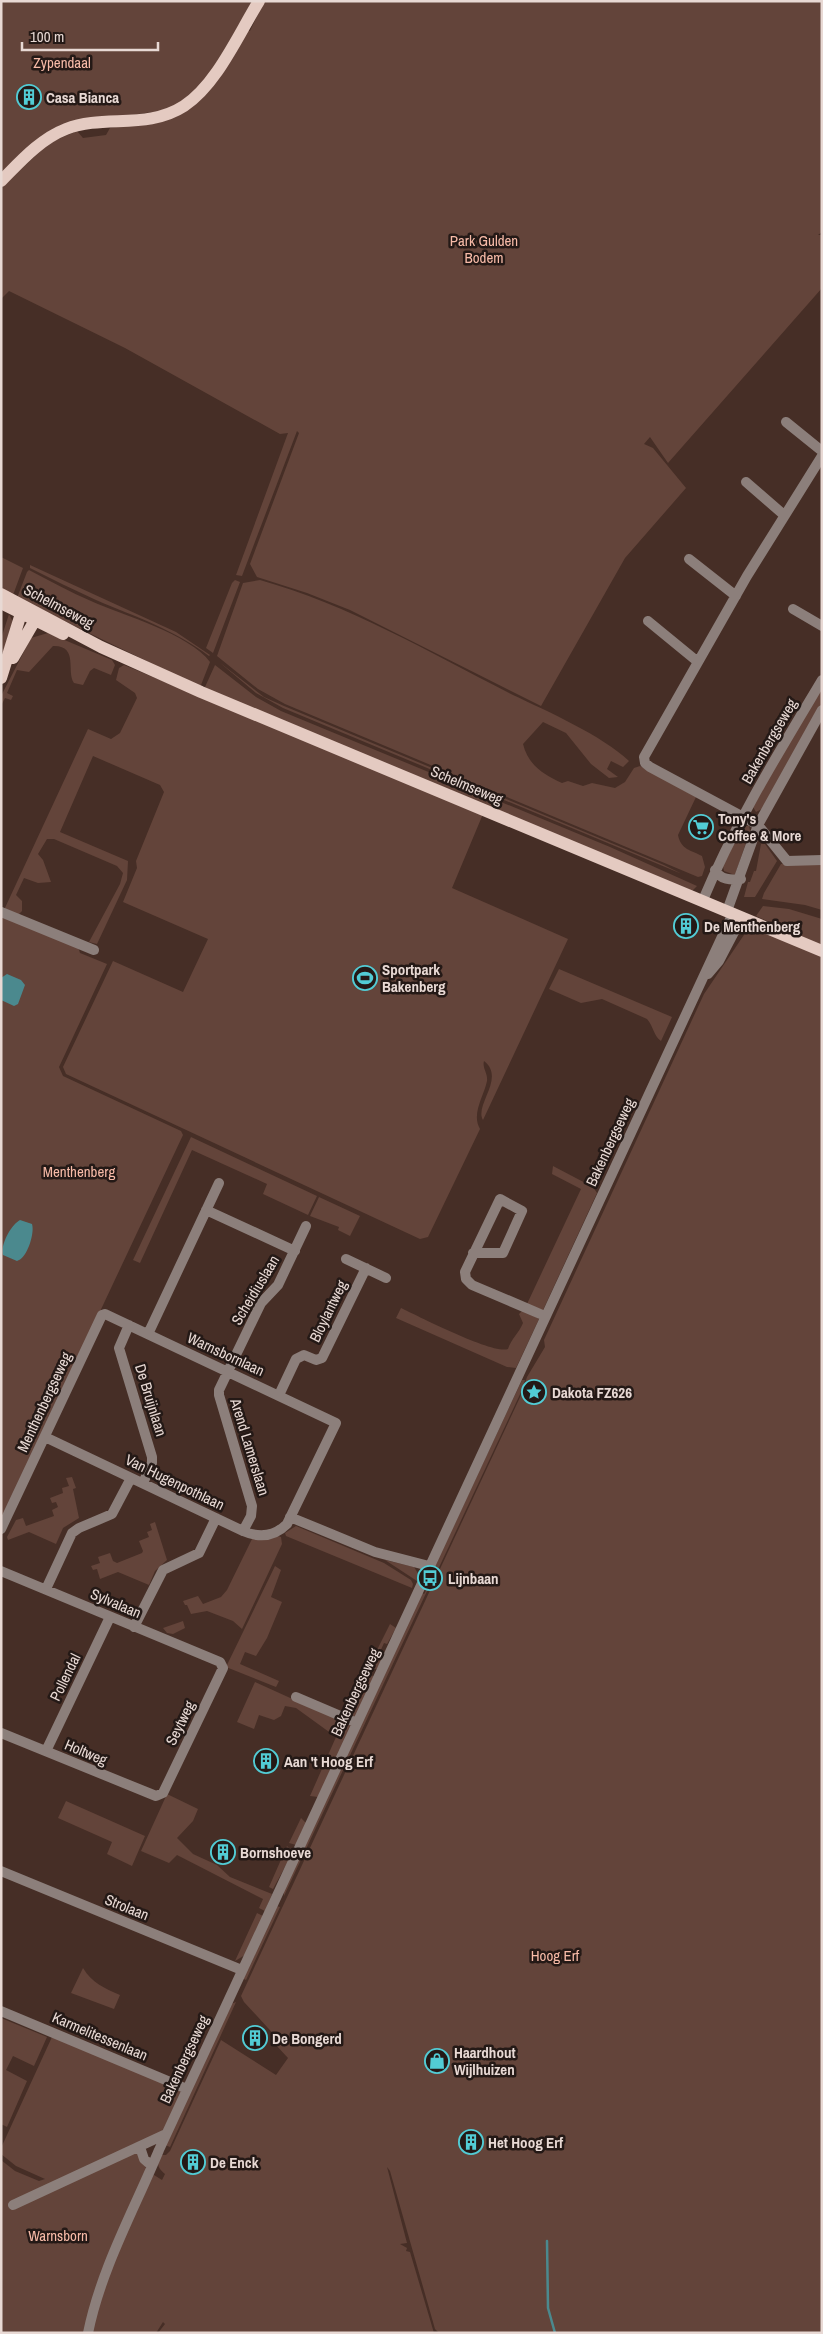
<svg xmlns="http://www.w3.org/2000/svg" width="823" height="2334" viewBox="0 0 823 2334" font-family="'Archivo Narrow',sans-serif">
  <style>
    .green { fill: #63443a }
    .water { fill: #4b898e }
    .lines { fill: none; stroke-linecap: round; stroke-linejoin: round }
    .stream { stroke: #4b898e; stroke-width: 2.5 }
    .minor { stroke: #8c7f7b; stroke-width: 10 }
    .major { stroke: #e4cac1; stroke-width: 12 }
    .labels { text-anchor: middle; dominant-baseline: central; stroke-width: 5; stroke-linejoin: round; paint-order: stroke }
    .park-label { font-size: 15px; fill: #f8bba8; stroke: #241916 }
    .poi-label { font-size: 15px; font-weight: bold; fill: #e8d9d4; stroke: #241916; text-anchor: start }
    .street-label { font-size: 15px; fill: #e8d9d4; stroke: #241916 }
  </style>
  <rect width="100%" height="100%" fill="#462e26"/>
  <path class="green" d="M1 1H253L213 69 190 97 167 110 60 125 1 176Z
    M264 1H822V232L818 235H822V288L668 463 650 437 644 444 653 448 686 488 625 558 541 706 350 610 307 593 257 577 250 564 299 433 297 431 242 576 236 575 288 433 280 434 125 348 9 291 1 299V188L49 143 77 131 83 138 106 135 110 128 171 118 247 30 250 31Z
    M1 557 23 568 13 595 1 589Z
    M30 565 176 632 210 655 209 656C173 629 136 617 96 600 74 590 52 579 30 568Z
    M29 570C50 581 70 592 91 601 122 615 190 634 210 662L201 685H196L17 598 27 572Z
    M235 580 240 582 213 653 206 648 232 583Z
    M260 580C349 605 431 653 513 695 547 711 603 736 629 761L623 767 611 761 607 769 618 777 609 778 591 764 566 733 543 722 523 744C528 765 544 775 562 783L568 781 583 786 592 783 615 788 625 782 634 768 640 766 696 797 678 835C681 850 691 850 702 856L705 867 702 876 698 877 285 704 258 689 217 656 243 583Z
    M9 614 13 622 1 659V639Z
    M48 633 112 660 115 665 111 675 94 668 90 671 83 685 74 683C66 672 79 645 53 646L29 672 17 670 7 693 13 696 11 700 5 698 1 706V696L31 638Z
    M219 662 264 697 284 706 664 865 682 874 283 708 256 693Z
    M124 665 483 814 452 888 568 939 483 1120C474 1105 506 1078 484 1061 482 1068 488 1073 487 1081 484 1096 471 1114 480 1129L428 1237 420 1239 66 1074 63 1067 113 961 183 992 208 939 123 902 137 868 136 861 164 792 160 785 93 756 60 832 128 861 127 880 97 944 89 942 120 884 123 873 117 866 54 839H47L38 854 43 860 51 882 38 883 24 878 16 895 22 901V911L18 915 4 910 88 729 111 739 120 733 137 698 135 693 116 680 119 668Z
    M215 665 256 697 281 711 610 847 697 886 692 891 207 689 205 687Z
    M822 682V705L764 808 756 812 753 807Z
    M746 826H749L750 831 735 875 724 871 723 866 740 830Z
    M761 844H765L777 861 755 897H744L748 882H750L754 871H756Z
    M781 864H822V910L805 905 762 899 764 893Z
    M763 906 789 909 822 919V946L756 916Z
    M1 916 78 947 80 953 107 964 59 1067 63 1076 181 1131 183 1135 1 1522Z
    M750 926 822 956V2333H439L435 2329 390 2171 387 2167 407 2243 400 2244 407 2248 406 2251 410 2252 434 2333H158L165 2324 163 2322 156 2333H1V2160L15 2171 39 2181 45 2179 16 2166 1 2154V2148L52 2037 179 2089 182 2092 164 2132 140 2145 146 2169 151 2176 154 2175 162 2180 165 2174C157 2167 157 2164 160 2155H166L170 2151 221 2040 276 2075 288 2058 275 2044 279 2040 244 2002 241 1996 522 1393 527 1377 545 1347 544 1340 704 994Z
    M559 969 672 1017 661 1041C653 1035 654 1027 647 1019L602 999 581 1003 549 989Z
    M191 1137 317 1196 308 1215 263 1194 267 1184 192 1150 140 1263 133 1260Z
    M553 1166 593 1187 597 1193 543 1310 527 1304 581 1189 552 1174Z
    M319 1197 360 1216 350 1236 338 1230 339 1227 310 1216Z
    M401 1308C418 1316 494 1355 508 1349 511 1339 519 1333 523 1323L519 1314 524 1309 539 1319 516 1368 507 1367 396 1318Z
    M522 1380H525L522 1390 435 1576 431 1574Z
    M72 1477 76 1488 73 1489 79 1518 63 1528 56 1544 29 1532 8 1540 7 1537 16 1520 23 1518 26 1526 54 1516 52 1510 58 1507 56 1502 52 1503 50 1498 63 1493 62 1488 69 1486 66 1478Z
    M155 1522 167 1560 155 1571 149 1585 118 1572 100 1579 97 1569 93 1570 91 1566 100 1563 98 1557 110 1553 113 1561 117 1563 142 1553 143 1551 139 1541 149 1537 147 1532 152 1530 150 1524Z
    M296 1526 384 1563 411 1580 413 1584 412 1588 286 1536 285 1533Z
    M278 1536 281 1537 282 1544 242 1629 233 1621 207 1611 191 1614 187 1605H185L183 1601 198 1596 203 1604 221 1597 227 1590 252 1539Z
    M385 1560 414 1567 419 1575 417 1581Z
    M275 1566 281 1570 271 1597 282 1602 267 1638 256 1656 245 1652 240 1664 279 1681 276 1687 226 1667Z
    M427 1589H428L284 1896V1889L422 1593 424 1594Z
    M183 1621 185 1628 173 1634 167 1633 163 1628Z
    M390 1624 396 1628 387 1644 384 1643 379 1654 383 1657 377 1669 368 1668Z
    M366 1671 374 1677 355 1718 346 1716Z
    M255 1682 352 1726 318 1797 310 1796 336 1737 296 1708 285 1706 281 1716 274 1720 259 1715 254 1729 237 1722Z
    M167 1794 198 1809 193 1821 177 1838 193 1854 217 1865 230 1877 272 1894 265 1911 259 1908 263 1899 177 1855 169 1863 141 1851Z
    M66 1801 145 1836 132 1866 107 1854 112 1842 58 1818Z
    M301 1818 306 1823 296 1845 289 1843Z
    M287 1846 293 1852 273 1889 269 1887Z
    M276 1906 280 1907 246 1980 242 1978Z
    M257 1913 263 1916 245 1955 235 1961Z
    M83 1968C92 1983 104 1988 120 1995L114 2009 71 1993Z
    M236 2002 170 2147 165 2145 231 2004Z
    M1 2018 47 2037 34 2066 13 2056 6 2070 27 2081 7 2127 1 2124Z"/>
  <path class="water" d="M7 974 21 980 25 985 18 1004 14 1006 1 1000V978Z
    M20 1220 32 1224C35 1233 27 1259 17 1261L3 1255C0 1245 11 1225 20 1220Z"/>
  <g class="lines">
    <path class="stream" d="M547 2241 548 2308 555 2333"/>
    <path class="minor" d="M786 422 822 451
      M822 456 747 576 644 757 645 763 650 767 758 825 787 861 822 860
      M746 482 784 515
      M689 559 736 596
      M793 609 822 626
      M648 621 698 662
      M715 870C720 880 731 880 741 879
      M703 900C735 823 779 752 822 680
      M727 911 758 825 822 710
      M1 912 94 950
      M708 974 719 961 742 917
      M206 1210 295 1251
      M473 1253H503L522 1211 500 1199 465 1272 466 1279 472 1285 545 1316
      M346 1259 386 1278
      M129 1325 119 1348 152 1457V1463L143 1483
      M148 1334 219 1183
      M279 1395 296 1359 304 1355 316 1360 322 1358 366 1268
      M290 1517 375 1552 429 1566
      M1 1529 102 1315 105 1314 336 1423 287 1524C274 1537 259 1538 243 1531L45 1437
      M243 1531 251 1516 252 1506 219 1395V1390L261 1303 278 1285 306 1226
      M1 1571 220 1662 223 1668 163 1793 156 1796 1 1733
      M46 1589 72 1533 79 1528 112 1514 131 1478
      M134 1627 163 1570 199 1553 216 1518
      M296 1697 357 1723
      M46 1751 110 1617
      M1 1871 242 1970
      M1 2011 187 2089
      M140 2147 144 2159 152 2166
      M13 2205 166 2134
      M88 2333C101 2269 134 2210 159 2150L733 913"/>
    <path class="major" d="M1 181C20 162 40 139 66 129 104 114 147 130 184 106 217 84 238 35 259 1
      M1 594 101 647 201 692 822 951
      M1 603 63 634
      M13 658 38 615
      M1 678 23 607"/>
  </g>
  <defs>
    <symbol id="building-ring" viewBox="-11 -11 22 22"><circle r="9.5" fill="#241916" stroke="#52ccd5" stroke-width="1.5"/><path d="M-4-6H4V6H1V3H-1V6H-4ZM-2.5-4.3h1.7v1.8h-1.7ZM.8-4.3h1.7v1.8H.8ZM-2.5-1h1.7V.8h-1.7ZM.8-1h1.7V.8H.8Z" fill="#52ccd5"/></symbol>
    <symbol id="supermarket-ring" viewBox="-11 -11 22 22"><circle r="9.5" fill="#241916" stroke="#52ccd5" stroke-width="1.5"/><path d="M-6-5.5h2.5l.6 2H6L4.5 2H-2.5L-4.4-4H-6ZM-1.5 3.2a1.3 1.3 0 1 0 .1 0ZM3 3.2a1.3 1.3 0 1 0 .1 0Z" fill="#52ccd5"/></symbol>
    <symbol id="stadium-ring" viewBox="-11 -11 22 22"><circle r="9.5" fill="#241916" stroke="#52ccd5" stroke-width="1.5"/><path d="M0-5a6.5 5 0 1 0 0 10a6.5 5 0 1 0 0-10ZM-3.5-1.8h7v3.6h-7Z" fill="#52ccd5"/></symbol>
    <symbol id="sight-ring" viewBox="-11 -11 22 22"><circle r="9.5" fill="#241916" stroke="#52ccd5" stroke-width="1.5"/><path d="M0-6L1.8-2.2L6-1.7L2.9 1.2L3.7 5.4L0 3.3L-3.7 5.4L-2.9 1.2L-6-1.7L-1.8-2.2Z" fill="#52ccd5"/></symbol>
    <symbol id="bus-ring" viewBox="-11 -11 22 22"><circle r="9.5" fill="#241916" stroke="#52ccd5" stroke-width="1.5"/><path d="M-5-6H5V4H4V6H2V4H-2V6H-4V4H-5ZM-3.5-4V0h7V-4ZM-3.5 1.2v1.5H-2V1.2ZM2 1.2v1.5H3.5V1.2Z" fill="#52ccd5"/></symbol>
    <symbol id="shop-ring" viewBox="-11 -11 22 22"><circle r="9.5" fill="#241916" stroke="#52ccd5" stroke-width="1.5"/><path d="M-5-2.5h2.3a2.7 3.5 0 0 1 5.4 0H5L5.5 6h-11ZM-1.5-2.5h3a1.5 2.3 0 0 0-3 0Z" fill="#52ccd5"/></symbol>
  </defs>
  <g fill-rule="evenodd">
    <use href="#building-ring" x="15" y="83" width="28" height="28"/>
    <use href="#supermarket-ring" x="687" y="813" width="28" height="28"/>
    <use href="#building-ring" x="672" y="912" width="28" height="28"/>
    <use href="#stadium-ring" x="351" y="964" width="28" height="28"/>
    <use href="#sight-ring" x="520" y="1378" width="28" height="28"/>
    <use href="#bus-ring" x="416" y="1564" width="28" height="28"/>
    <use href="#building-ring" x="252" y="1747" width="28" height="28"/>
    <use href="#building-ring" x="209" y="1838" width="28" height="28"/>
    <use href="#building-ring" x="241" y="2024" width="28" height="28"/>
    <use href="#shop-ring" x="423" y="2047" width="28" height="28"/>
    <use href="#building-ring" x="457" y="2128" width="28" height="28"/>
    <use href="#building-ring" x="179" y="2148" width="28" height="28"/>
  </g>
  <g class="labels">
    <g class="park-label">
      <text x="62" y="62">Zypendaal</text>
      <text x="484" y="240">Park Gulden<tspan x="484" dy="17">Bodem</tspan></text>
      <text x="79" y="1171">Menthenberg</text>
      <text x="555" y="1955">Hoog Erf</text>
      <text x="58" y="2235">Warnsborn</text>
    </g>
    <g class="poi-label">
      <text x="46" y="97">Casa Bianca</text>
      <text x="718" y="818">Tony's<tspan x="718" dy="17">Coffee &amp; More</tspan></text>
      <text x="704" y="926">De Menthenberg</text>
      <text x="382" y="969">Sportpark<tspan x="382" dy="17">Bakenberg</tspan></text>
      <text x="552" y="1392">Dakota FZ626</text>
      <text x="448" y="1578">Lijnbaan</text>
      <text x="284" y="1761">Aan 't Hoog Erf</text>
      <text x="240" y="1852">Bornshoeve</text>
      <text x="272" y="2038">De Bongerd</text>
      <text x="454" y="2052">Haardhout<tspan x="454" dy="17">Wijlhuizen</tspan></text>
      <text x="488" y="2142">Het Hoog Erf</text>
      <text x="210" y="2162">De Enck</text>
    </g>
    <g class="street-label">
      <text transform="translate(59 606) rotate(28)">Schelmseweg</text>
      <text transform="translate(769 741) rotate(-60)">Bakenbergseweg</text>
      <text transform="translate(467 785) rotate(23)">Schelmseweg</text>
      <text transform="translate(610 1142) rotate(-65)">Bakenbergseweg</text>
      <text transform="translate(255 1290) rotate(-59)">Scheidiuslaan</text>
      <text transform="translate(328 1311) rotate(-64)">Bloylantweg</text>
      <text transform="translate(226 1354) rotate(25)">Warnsbornlaan</text>
      <text transform="translate(151 1400) rotate(73)">De Bruijnlaan</text>
      <text transform="translate(44 1402) rotate(-65)">Menthenbergseweg</text>
      <text transform="translate(250 1447) rotate(73)">Arend Lamerslaan</text>
      <text transform="translate(175 1482) rotate(26)">Van Hugenpothlaan</text>
      <text transform="translate(116 1603) rotate(23)">Sylvalaan</text>
      <text transform="translate(65 1677) rotate(-64)">Pollendal</text>
      <text transform="translate(355 1692) rotate(-65)">Bakenbergseweg</text>
      <text transform="translate(180 1723) rotate(-64)">Seytweg</text>
      <text transform="translate(86 1752) rotate(23)">Holtweg</text>
      <text transform="translate(127 1907) rotate(22)">Strolaan</text>
      <text transform="translate(100 2036) rotate(23)">Karmelitessenlaan</text>
      <text transform="translate(184 2059) rotate(-65)">Bakenbergseweg</text>
    </g>
  </g>
  <rect width="823" height="2334" fill="none" stroke="#e8d9d4" stroke-width="5"/>
  <path d="M22 42v8h136v-8" fill="none" stroke="#e8d9d4" stroke-width="2.5"/>
  <text x="30" y="42" font-size="15" fill="#e8d9d4" stroke="#241916" stroke-width="4" paint-order="stroke">100 m</text>
</svg>
